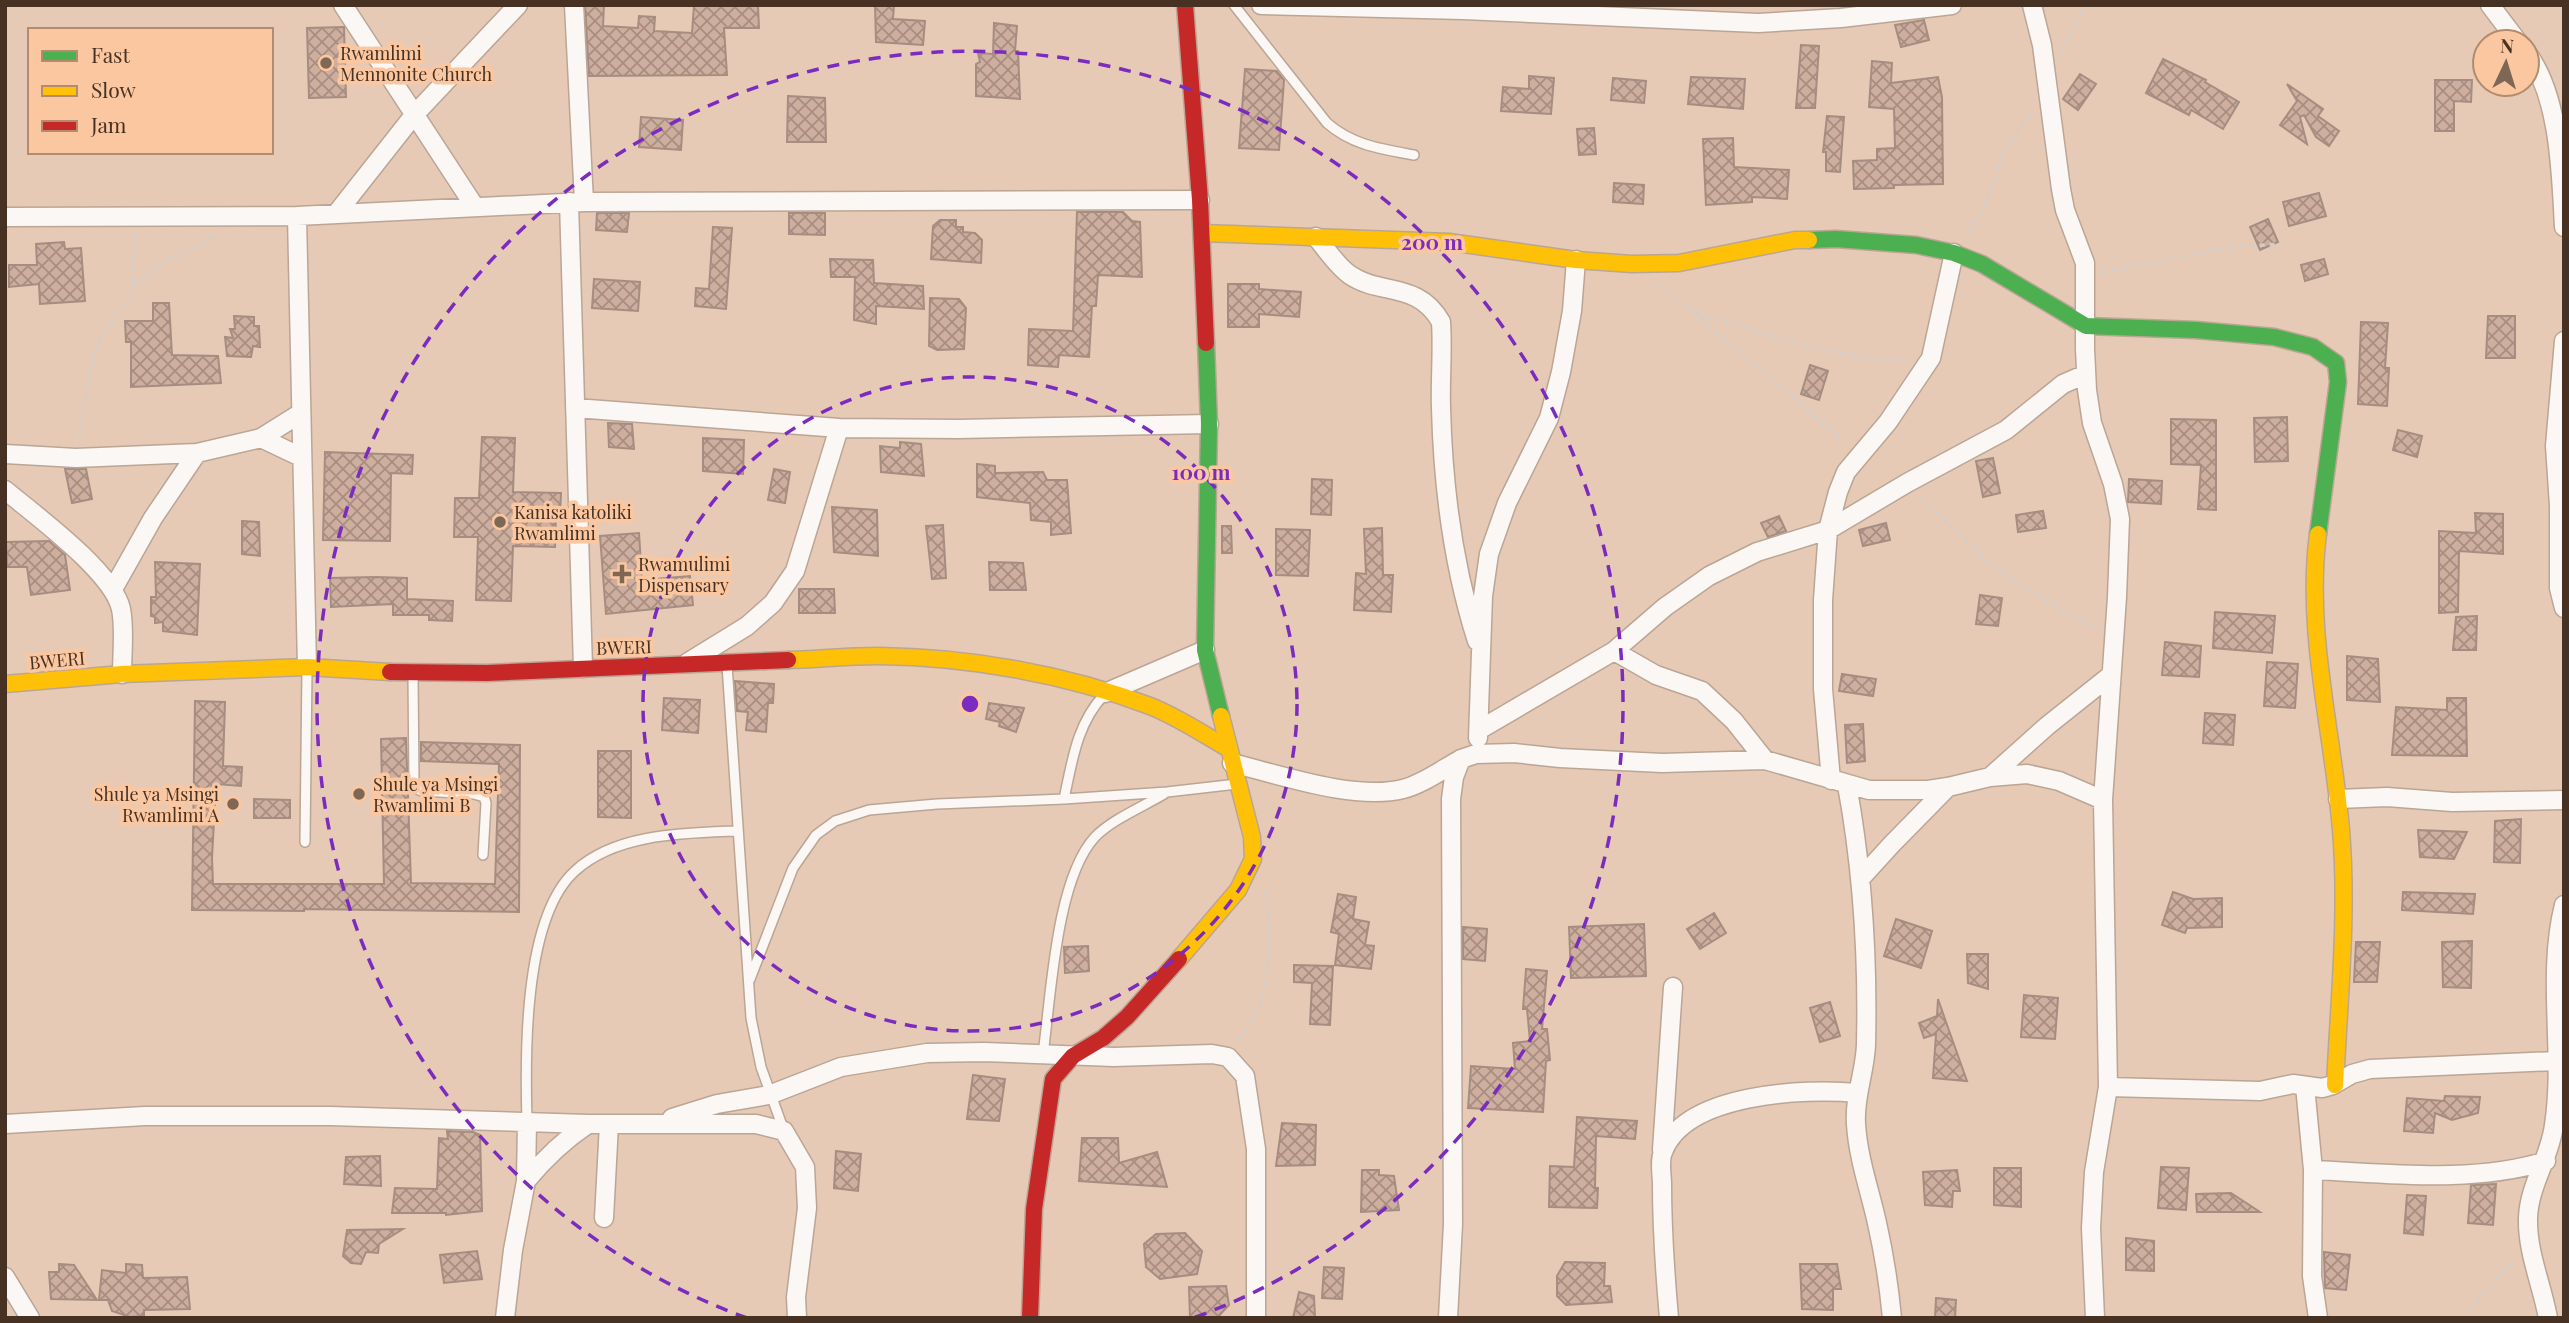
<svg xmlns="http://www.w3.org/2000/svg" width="2569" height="1323" viewBox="0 0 2569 1323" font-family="'Playfair Display',serif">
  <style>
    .building { fill: url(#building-cross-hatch); stroke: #a58e81; stroke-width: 2 }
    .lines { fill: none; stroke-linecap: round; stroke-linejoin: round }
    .lane-casing { stroke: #bba595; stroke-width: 12 }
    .street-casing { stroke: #bba595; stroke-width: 21 }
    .fast-casing { stroke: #bba595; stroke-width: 19 }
    .slow-casing { stroke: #bba595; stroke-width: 19 }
    .jam-casing { stroke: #bba595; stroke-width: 19 }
    .path { stroke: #d7cdc7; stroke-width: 3.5; stroke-dasharray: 5 5; stroke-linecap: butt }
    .lane { stroke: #fbf7f4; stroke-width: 9 }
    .street { stroke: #fbf7f4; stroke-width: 18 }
    .fast { stroke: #4caf50; stroke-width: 16 }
    .slow { stroke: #ffc107; stroke-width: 16 }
    .jam { stroke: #c62828; stroke-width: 16 }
    .ring { fill: none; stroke: #7b2cbf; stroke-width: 3.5; stroke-dasharray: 12 9 }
    .poi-dot { fill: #7e6755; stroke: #fbc7a0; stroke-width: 2.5 }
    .labels { text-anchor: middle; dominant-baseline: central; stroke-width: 7; stroke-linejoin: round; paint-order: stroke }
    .poi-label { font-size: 18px; fill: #463122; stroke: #fbc7a0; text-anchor: start }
    .street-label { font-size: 18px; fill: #463122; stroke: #fbc7a0 }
    .centre { fill: #7b2cbf; stroke: #fbc7a0; stroke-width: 3.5 }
    .ring-label { font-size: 21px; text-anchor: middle; font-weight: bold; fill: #7b2cbf; stroke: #fbc7a0; stroke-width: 7; stroke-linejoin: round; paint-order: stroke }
  </style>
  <defs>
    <pattern id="building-cross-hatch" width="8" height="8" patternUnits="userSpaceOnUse" patternTransform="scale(1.75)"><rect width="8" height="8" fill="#cdae9f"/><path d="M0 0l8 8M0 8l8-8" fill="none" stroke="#a88e81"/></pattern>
  </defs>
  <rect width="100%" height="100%" fill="#e6cab5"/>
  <path class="building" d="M585 5H604L603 26 638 28 639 16 655 17 654 31 692 33 694 5H758L759 28H724L727 75 589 76Z
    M875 5H894L893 19 925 21 923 45 876 42Z
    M1924 20 1929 40 1901 47 1895 25Z
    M994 23 1017 26 1015 51H1018L1020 99 976 96V64L980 62 978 53 993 54Z
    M344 27 346 97 309 98 307 28Z
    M1801 45 1819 46 1815 108H1796Z
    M2163 59 2206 80 2205 82 2239 102 2223 129 2191 110 2189 115 2146 93Z
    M1872 61 1892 63 1891 83 1938 77 1942 97 1943 184 1894 185V188L1854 189 1853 161 1877 160V149L1895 148 1894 109 1869 107Z
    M1245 69 1277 71 1284 80 1279 150 1239 148Z
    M2080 74 2096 84 2078 110 2063 99Z
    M1529 76 1554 78 1551 114 1501 111 1503 87 1529 89Z
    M1691 77 1745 79 1743 109 1688 104Z
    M1613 78 1646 81 1644 103 1611 100Z
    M2435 80H2472L2471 102 2454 101V131H2435Z
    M2287 84 2323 109 2318 116 2339 131 2329 146 2316 137 2304 115 2300 117 2307 144 2280 125 2297 101Z
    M788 96 825 98 826 142H787Z
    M1827 116 1844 117 1840 172 1826 171V152H1823Z
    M641 117 683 120 681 150 639 147Z
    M1594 128 1596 154 1579 155 1577 129Z
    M1733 138 1734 167 1789 170 1787 199 1752 197V202L1706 205 1703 139Z
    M1614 183 1644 185 1643 204 1613 202Z
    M2319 193 2326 216 2289 226 2283 202Z
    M1077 212H1123L1132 221 1140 222 1142 277 1098 275 1096 306H1092L1089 357 1059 355 1058 367 1028 365 1029 329 1073 331Z
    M597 213H629L627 232 596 230Z
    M789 213H825V235L789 234Z
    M2268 219 2278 242 2260 250 2250 227Z
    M940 220H956V227H963V232L975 233 982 240 981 263 931 259 933 226Z
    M713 227 732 228 726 309 695 306 696 288 709 289Z
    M64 242 65 249 81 248 85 301 40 304 39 284 9 287V265H37L36 244Z
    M830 259 873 260 874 283 923 286 924 309 876 306V324L854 320 855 277H831Z
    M2324 259 2328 274 2305 281 2301 265Z
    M594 279 640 282 638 311 592 308Z
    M1228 284H1259V289L1301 292 1299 317 1259 314V327H1228Z
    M930 298 959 299 966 308 964 349 937 350 929 346Z
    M153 303H169L172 355 218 356 221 383 131 387V342H126L125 321H153Z
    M234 316 254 317V326H259L260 347 253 346 251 357 227 356 225 337 233 338 230 329H235Z
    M2488 316H2515V358H2486Z
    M2361 322 2388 323 2385 368H2389L2387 406 2358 404Z
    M1810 365 1828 371 1819 400 1801 394Z
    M2287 417 2288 461 2255 462 2254 418Z
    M2171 419 2216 420V510L2198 509 2201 465 2171 464Z
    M608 423 632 424 634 449 609 447Z
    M2398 430 2422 436 2417 457 2393 450Z
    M482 437 515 438 513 492 561 493 560 515H556L555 547 513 546 511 601 476 600 478 537H454L455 498H479Z
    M703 438 744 440 743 474 703 471Z
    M900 442 921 444 924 476 881 472 880 446 900 448Z
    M325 452 413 455 412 474 391 473 390 541 323 540Z
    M1993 458 2000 493 1983 497 1976 461Z
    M977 464 995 466V473L1043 472 1047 480H1067L1071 533 1051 535V522L1031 520 1030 503 977 497Z
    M65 469H86L92 499 72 503Z
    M774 469 790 472 785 503 768 500Z
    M1312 479 1332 480 1331 515 1311 514Z
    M2129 479 2162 481 2161 504 2128 502Z
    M832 507 877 510 878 556 834 552Z
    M2043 511 2046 528 2018 532 2016 515Z
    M2475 513 2503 514V554L2459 551 2458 612 2439 613V531L2476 533Z
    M1779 516 1786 531 1768 537 1761 523Z
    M242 521 259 522 260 556 242 554Z
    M1886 523 1890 540 1863 546 1859 530Z
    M943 525 946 578 932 579 926 526Z
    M1222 526H1231L1232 553H1222Z
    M1382 528 1383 575H1393L1391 612 1354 610 1356 573 1366 574 1364 529Z
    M1276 529 1310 530 1308 576 1276 575Z
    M639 533 642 580 690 576 693 605 606 614 600 536Z
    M49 541 65 555 70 590 31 595 27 567H7L6 542Z
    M155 562 200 564 197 635 163 631V622L155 623V617L151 616V597H156Z
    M989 562 1023 563 1026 590H990Z
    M376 577 407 578V599L453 601 452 621 429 620V615H393V604L331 607 330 578Z
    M799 589H834L835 613H799Z
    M1980 595 2002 598 1998 626 1976 624Z
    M2215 612 2275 616 2272 653 2213 648Z
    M2477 616 2476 650H2453L2456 617Z
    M2165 642 2201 646 2199 677 2162 675Z
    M2347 656 2378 659 2380 702 2347 700Z
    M2267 662 2298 664 2295 708 2264 706Z
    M1842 674 1876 679 1873 696 1839 691Z
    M735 681 774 684 773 703H768L766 732 746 730 748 712 737 711Z
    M664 698 700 700 698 733 662 730Z
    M2447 698H2466L2467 756 2392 755 2396 707 2447 710Z
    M195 701 225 702 223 766 242 767 241 786 216 784 212 858 213 884H384L381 739 406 738 411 883 495 884 499 764 421 761V742L520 745 519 912 304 909V911L192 910Z
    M989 703 1024 708 1016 732 999 726 1000 722 986 719Z
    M2205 713 2235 715 2233 745 2203 743Z
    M1863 724 1865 761 1847 763 1845 725Z
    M598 751H631V818L598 817Z
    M254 799 290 800V818H254Z
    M2521 819 2520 863 2494 862 2495 821Z
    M2418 830 2467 832 2454 859 2420 857Z
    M2173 892 2193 899 2222 898V927L2187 928 2185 933 2162 925Z
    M2403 892 2475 894 2473 914 2402 910Z
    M1338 894 1356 897 1353 919 1369 922 1365 945 1374 946 1371 969 1335 965 1339 934 1331 932Z
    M1714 913 1726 933 1700 949 1687 929Z
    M1896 919 1932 931 1921 968 1884 956Z
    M1644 924 1646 976 1571 978 1569 927Z
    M1463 927 1487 929 1485 961 1463 959Z
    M2472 941 2471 988 2443 987 2442 942Z
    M2356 942H2380L2377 982H2354Z
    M1088 946 1089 971 1065 973 1064 947Z
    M1967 954H1988V989L1968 983Z
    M1294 965 1333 966 1330 1025 1310 1024 1312 983 1294 982Z
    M1526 969 1547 971 1542 1029H1547L1550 1060 1546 1061 1543 1112 1468 1108 1471 1066 1515 1069 1513 1043 1530 1041 1527 1009H1523Z
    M2024 995 2058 998 2055 1039 2021 1037Z
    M1938 999 1946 1022 1967 1081 1933 1078 1936 1034 1924 1038 1919 1023 1937 1016Z
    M1830 1002 1840 1036 1820 1042 1810 1008Z
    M973 1075 1005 1079 999 1121 967 1119Z
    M2445 1096 2480 1097 2478 1113 2452 1120 2435 1113 2433 1133 2404 1131 2407 1098 2444 1101Z
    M1577 1117 1637 1121 1635 1139 1596 1136 1595 1188H1598L1597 1208 1549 1207 1550 1166 1574 1167Z
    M1282 1123 1316 1125 1315 1165 1276 1166Z
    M447 1131 473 1132 480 1135 482 1211 446 1215V1213H392L395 1188 437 1189 439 1138 448 1139Z
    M1082 1138H1118L1119 1163 1157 1152 1167 1187 1079 1181Z
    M836 1151 861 1154 858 1191 834 1188Z
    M380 1156 381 1186 344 1184 346 1157Z
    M2161 1167 2189 1168 2186 1210 2158 1208Z
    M1994 1168H2021V1207L1994 1205Z
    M1362 1170H1379V1175L1394 1176 1399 1210 1361 1212Z
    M1957 1170 1960 1191H1953L1952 1207 1925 1205 1923 1172Z
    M2496 1184 2493 1225 2468 1223 2471 1185Z
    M2231 1193 2260 1212H2197L2196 1194Z
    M2407 1195 2426 1196 2423 1235 2404 1233Z
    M403 1229 379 1244 378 1253 366 1252 361 1264 351 1263 343 1256 347 1230Z
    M1185 1233 1202 1251 1197 1274 1160 1279 1146 1267 1144 1244 1156 1234Z
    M2126 1238 2154 1241V1271L2126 1270Z
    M477 1251 482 1279 444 1283 440 1255Z
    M2324 1252 2350 1255 2346 1290 2325 1288Z
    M1565 1262 1605 1263 1604 1286H1610L1612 1302 1566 1305 1557 1296V1276Z
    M59 1264 74 1265 97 1300 51 1299 49 1272H59Z
    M126 1264 142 1265 143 1278 187 1277 190 1309 144 1310V1316L130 1317 112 1311 108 1300H99L102 1270 126 1273Z
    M1800 1264H1837L1841 1289H1833V1310L1802 1309Z
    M1324 1267 1344 1268 1342 1299 1322 1298Z
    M1226 1286 1229 1305 1217 1318H1190L1189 1287Z
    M1299 1292 1314 1296 1315 1318H1293Z
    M1936 1298 1956 1300 1955 1318H1935Z"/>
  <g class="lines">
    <defs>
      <path id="lane" d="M1234 5 1327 123C1352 145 1381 149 1414 155
        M727 665 751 1018 761 1067 784 1131
        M413 675 414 783 417 789 421 791 474 794 484 797 486 803 483 855
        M1064 799C1072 762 1077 723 1104 695
        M305 842 307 669
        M750 979 793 868 816 835 835 821 869 810 937 804 1064 799 1167 792 1237 784
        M1043 1054C1051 996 1056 879 1095 837 1111 820 1144 806 1164 794
        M527 1122C525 1057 523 918 575 871 616 833 686 833 738 831"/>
      <path id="street" d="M343 5 475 207
        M574 5 584 202
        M1261 5 1463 10 1758 23 1841 18 1952 5
        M2032 5 2042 45 2061 189 2065 210 2085 263V349L2087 390 2092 423 2113 484 2120 519 2117 597 2103 800 2108 1087 2094 1172 2091 1228 2095 1318
        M2490 5 2518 42
        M2527 53C2560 97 2561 174 2564 227
        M569 202 583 668
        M336 214 414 115 518 5
        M297 216 307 667
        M5 217 297 216 584 202 1200 200
        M1316 237C1326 249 1337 266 1350 275 1381 296 1418 281 1441 322 1443 351 1440 379 1441 408 1443 487 1453 566 1477 641
        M2564 341 2555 446 2559 506V588L2564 608
        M575 408 839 428 959 429 1209 424
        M261 438 301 457
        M5 454 76 458 197 453 261 438 301 413
        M5 490C35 515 113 572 121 609 125 629 122 653 122 674
        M113 589 153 518 197 453
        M1614 651 1656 675 1702 691 1734 721 1765 760
        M687 663 747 626 773 603 795 571 839 428
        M1105 693 1205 650
        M1479 730 1614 651 1665 607 1709 576 1757 552 1828 530 1907 483 2006 430 2063 384 2086 374
        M1478 738 1483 596 1489 554 1507 503 1549 418 1561 372 1572 311 1576 260
        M1232 763C1280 775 1355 801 1403 789 1423 784 1443 769 1461 759
        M1990 777 2047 726 2111 675
        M1831 780 1823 689V600L1828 530 1838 492 1846 472 1888 422 1931 358 1954 253
        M1847 785C1863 872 1868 958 1866 1045 1865 1072 1854 1097 1856 1124 1858 1158 1870 1191 1877 1223 1884 1254 1889 1286 1892 1318
        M2338 799 2387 797 2452 802 2564 800
        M1861 878 1892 844 1948 787
        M2305 1086 2313 1170 2312 1276 2318 1318
        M2108 1087 2260 1091 2293 1084 2322 1088 2333 1085 2352 1074 2370 1069 2556 1061
        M672 1118 717 1104 769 1095 841 1067 927 1053 984 1052 1114 1057 1212 1054 1228 1057 1245 1076 1256 1149V1318
        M5 1124 145 1116H330L588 1124H756L784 1131 805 1167 807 1208 796 1297 797 1318
        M1662 1150 1673 987
        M2313 1170C2387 1173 2474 1184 2546 1161
        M526 1181C545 1158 564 1140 588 1124
        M604 1218 609 1124
        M5 1277 30 1318
        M505 1318 513 1250 526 1181 527 1122
        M1448 1318 1453 1224 1451 799 1454 777 1461 759 1476 754 1514 753 1560 758 1662 763 1765 760 1869 790H1928L1948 787 1990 777 2027 774 2059 781 2103 800
        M1669 1318C1665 1273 1662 1229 1662 1184 1662 1175 1659 1161 1663 1152 1685 1093 1805 1088 1857 1093
        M2548 1318C2542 1285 2527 1252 2528 1218 2529 1185 2550 1158 2554 1125 2565 1053 2546 976 2564 905"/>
      <path id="fast" d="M1809 240 1836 239 1916 245 1954 253 1982 264 2086 326 2196 330 2274 337 2313 347 2336 363 2338 382 2318 534
        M1206 343 1209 424 1205 650 1221 716"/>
      <path id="slow" d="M1202 233 1449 242 1576 260 1632 264 1679 263 1795 240H1809
        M2318 534C2305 632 2333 732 2341 830 2348 914 2339 1001 2335 1085
        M788 660C818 659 849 656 879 656 968 657 1066 674 1150 706 1178 717 1203 734 1229 749
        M5 684 122 674 307 667 390 672
        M1179 959 1238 890 1253 859 1252 837 1221 716"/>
      <path id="jam" d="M1185 5 1200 200 1206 343
        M390 672 487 673 788 660
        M1030 1318 1034 1209 1053 1079 1073 1056 1103 1038 1127 1017 1179 959"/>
    </defs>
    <use href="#lane" class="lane-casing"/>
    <use href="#street" class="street-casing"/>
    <use href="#fast" class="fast-casing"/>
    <use href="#slow" class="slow-casing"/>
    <use href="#jam" class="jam-casing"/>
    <path class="path" d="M2062 52 2086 5
      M1967 233 1985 206 2004 152 2032 112
      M2102 272 2232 247 2282 244
      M133 285 166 261 216 237
      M1661 286 1694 312 1845 442
      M1696 313C1760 331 1841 362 1906 359
      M79 438 93 359 101 335 126 303 133 285 135 235
      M1921 498 1992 565 2062 611 2096 628
      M1239 1040C1248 1028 1256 1016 1261 1001 1270 973 1273 919 1264 891
      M2463 1318 2513 1262"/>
    <use href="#lane" class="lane"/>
    <use href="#street" class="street"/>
    <use href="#fast" class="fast"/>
    <use href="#slow" class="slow"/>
    <use href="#jam" class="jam"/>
  </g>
  <g class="ring">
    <circle cx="970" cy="704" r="327"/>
    <path d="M747 1318A653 653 0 1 1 1193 1318"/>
  </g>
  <g class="poi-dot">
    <circle cx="326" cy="63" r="7"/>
    <circle cx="500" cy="522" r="7"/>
    <path d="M618.5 563.5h7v7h7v7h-7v7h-7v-7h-7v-7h7z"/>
    <circle cx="359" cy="794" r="7"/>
    <circle cx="233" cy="804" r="7"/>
  </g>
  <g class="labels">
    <g class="poi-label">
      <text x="340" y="53">Rwamlimi<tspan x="340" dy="21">Mennonite Church</tspan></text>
      <text x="514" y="512">Kanisa katoliki<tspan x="514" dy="21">Rwamlimi</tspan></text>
      <text x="638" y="564">Rwamulimi<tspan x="638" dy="21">Dispensary</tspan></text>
      <text x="373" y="784">Shule ya Msingi<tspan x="373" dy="21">Rwamlimi B</tspan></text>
      <text x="219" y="794" text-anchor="end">Shule ya Msingi<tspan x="219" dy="21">Rwamlimi A</tspan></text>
    </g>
    <g class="street-label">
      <text transform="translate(624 647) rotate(-2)">BWERI</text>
      <text transform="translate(57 660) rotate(-5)">BWERI</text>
    </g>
  </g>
  <circle cx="970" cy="704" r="10" class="centre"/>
  <g class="ring-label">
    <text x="1432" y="250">200 m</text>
    <text x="1201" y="480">100 m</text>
  </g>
  <rect width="2569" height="1323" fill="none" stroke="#463122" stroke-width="14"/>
  <rect x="28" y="28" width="245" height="126" fill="#fbc7a0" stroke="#b38b6e" stroke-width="2"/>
  <rect x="42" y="51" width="35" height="10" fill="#4caf50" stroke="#b38b6e" stroke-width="2"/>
  <text x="91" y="63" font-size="21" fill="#463122">Fast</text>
  <rect x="42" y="86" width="35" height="10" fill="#ffc107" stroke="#b38b6e" stroke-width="2"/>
  <text x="91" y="98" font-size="21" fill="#463122">Slow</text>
  <rect x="42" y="121" width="35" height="10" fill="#c62828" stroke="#b38b6e" stroke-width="2"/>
  <text x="91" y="133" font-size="21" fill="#463122">Jam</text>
  <g transform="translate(2506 63) rotate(4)"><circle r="33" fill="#fbc7a0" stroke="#b38b6e" stroke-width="2"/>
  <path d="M0-5L12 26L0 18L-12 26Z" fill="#7e6755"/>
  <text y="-10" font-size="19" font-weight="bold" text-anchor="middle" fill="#463122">N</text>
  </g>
</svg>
